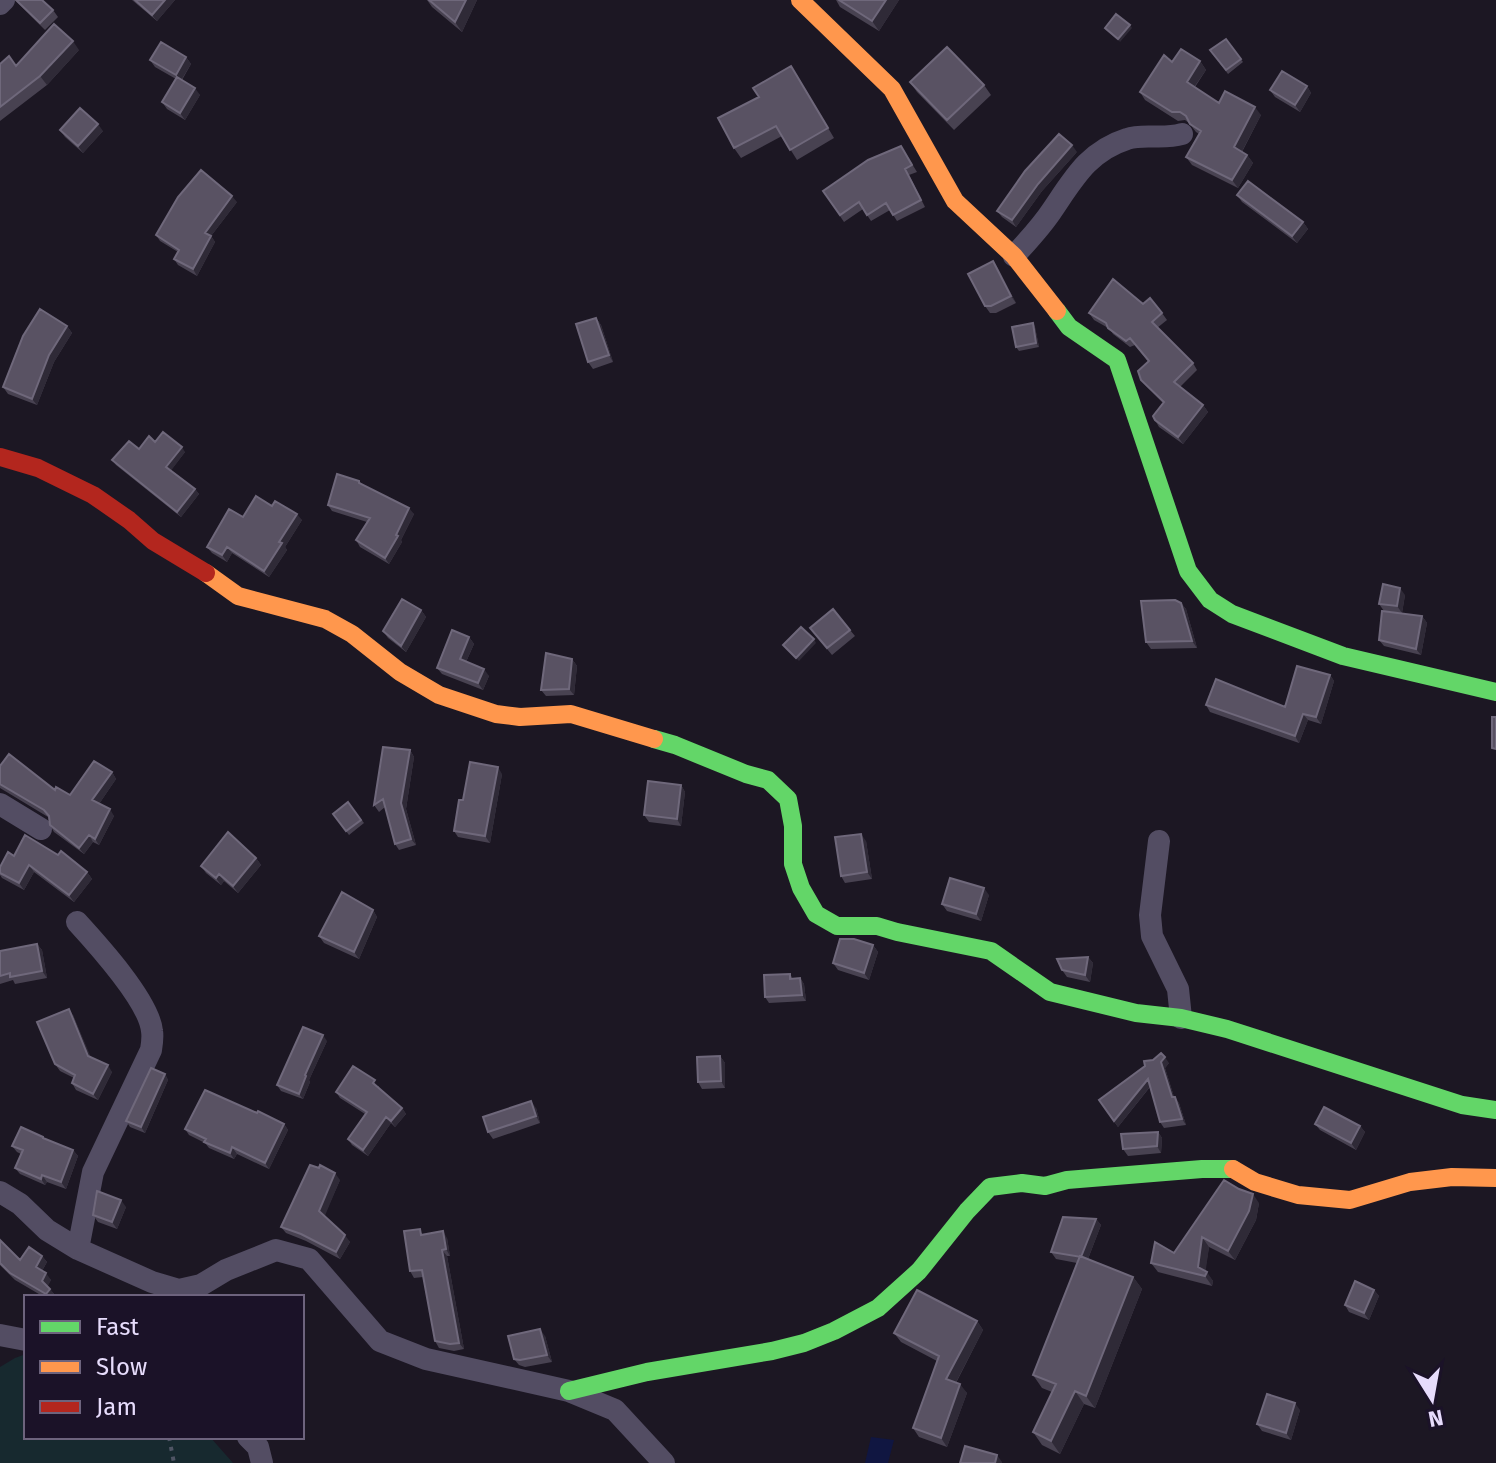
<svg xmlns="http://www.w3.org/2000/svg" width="1496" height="1463" viewBox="0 0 1496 1463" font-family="'Fira Sans',sans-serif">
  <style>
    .green { fill: #17292f }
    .water { fill: #101641 }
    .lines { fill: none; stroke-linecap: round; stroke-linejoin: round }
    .path { stroke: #4f5464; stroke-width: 4; stroke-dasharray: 4 6; stroke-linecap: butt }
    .street { stroke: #534d63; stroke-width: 22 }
    .fast { stroke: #63d668; stroke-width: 18 }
    .slow { stroke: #ff974d; stroke-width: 18 }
    .jam { stroke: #b3261e; stroke-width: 18 }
    .wall { fill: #484251 }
    .shaded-wall { fill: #2f2a37 }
    .building { fill: #595263; stroke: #6f687b; stroke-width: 2 }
  </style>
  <rect width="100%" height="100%" fill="#1c1723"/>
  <path class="green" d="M26 1354V1437H210L233 1463H0V1367L15 1358Z"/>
  <path class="water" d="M871 1437 894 1440 888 1463H865Z"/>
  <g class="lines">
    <path class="path" d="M169 1437 174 1463"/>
    <path class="street" d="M0 4 4 0
      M1014 256C1028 241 1042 226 1053 209 1074 178 1089 151 1127 139 1144 133 1162 140 1182 134
      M0 804 41 829
      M1159 841 1150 915 1152 936 1178 989 1181 1018
      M77 922C98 945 149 1001 152 1031 153 1037 152 1044 151 1050L93 1172 78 1249
      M0 1192 20 1204 47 1230 78 1249 152 1282 179 1290 201 1285 226 1270 276 1250 309 1259 380 1341 426 1359 569 1391 615 1410 664 1463
      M0 1335 26 1340
      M248 1437 258 1447 262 1463"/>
    <path class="fast" d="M1057 311 1069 327 1117 360 1188 571 1210 600 1232 614 1343 656 1496 692
      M654 739 675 745 746 774 768 780 788 799 793 826V864L801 888 816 914 837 926H877L897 932 991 951 1050 992 1136 1013 1181 1018 1227 1029 1462 1105 1496 1110
      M569 1391 647 1372 772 1351 804 1343 834 1331 878 1308 919 1271 967 1211 990 1187 1022 1183 1045 1186 1067 1180 1202 1169H1233"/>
    <path class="slow" d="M800 0 892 89 955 201 1014 256 1057 311
      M206 573 238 596 325 619 352 634 400 672 439 695 496 714 520 717 571 714 654 739
      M1233 1169 1255 1182 1298 1195 1350 1200 1410 1182 1452 1177 1496 1178"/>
    <path class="jam" d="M0 457 38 468 93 495 129 520 153 541 206 573"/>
  </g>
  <path class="wall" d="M15 0 53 10 58 17 45 30Z
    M132 0H175L157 21Z
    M427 0H477L462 32 432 7Z
    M836 0H899L879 31 840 7Z
    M1226 39 1243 62 1228 74 1210 50Z
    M79 50 47 85 0 121V64L16 66Z
    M186 57 191 64 182 80 200 95 185 120 167 109 162 102 176 79 155 67 150 60Z
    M1200 61 1206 70 1195 87 1219 103 1261 115 1242 152 1247 155 1253 163 1238 188 1192 165 1186 157 1199 134 1196 132 1189 123 1185 120 1178 121 1145 100 1140 92 1172 62Z
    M797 75 834 138 797 160 782 136 741 158 734 148 759 97Z
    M910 82 984 85 991 95 954 130 917 92Z
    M1307 86 1311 93 1300 112 1275 97 1270 90Z
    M60 130 103 131 83 153 65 137Z
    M901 146 917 172 909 175 925 207 897 221 890 210 871 221 863 209 844 222 823 191Z
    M1077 152 1042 191 1016 227 1002 217 997 211Z
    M1237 195 1303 222 1308 229 1297 243 1242 202Z
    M237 202 211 236 215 242 197 276 178 265 174 259 178 252 160 241 156 235Z
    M993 261 1016 303 996 313H990L985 306Z
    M1089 313H1162L1167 320 1157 328 1193 363 1197 370 1180 387 1203 405 1208 412 1183 444 1159 427 1155 420 1163 403 1146 386 1141 380 1148 361 1135 345 1130 347 1113 334 1110 329 1094 320Z
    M596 318 601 325 613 362 593 369 588 362Z
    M1033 323 1035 327 1039 347 1019 351 1016 347Z
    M67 326 72 333 54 362 37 405 8 394 3 387Z
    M155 442 185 452 171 470 195 489 199 494 181 517 116 465 112 460Z
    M359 481 362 484 414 514 401 540 402 542 389 564 360 547 356 540 367 522 332 511 328 505Z
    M272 506 302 520 285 547 287 550 269 577 232 553 227 562 212 553 207 547 243 517Z
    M1405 595 1402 613 1384 611 1379 604Z
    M1181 603 1186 609 1197 648 1151 649 1146 642Z
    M421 610 426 617 406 652 388 638 383 631Z
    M1422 616 1427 623 1421 655 1384 646 1379 640Z
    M810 628 850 630 855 636 832 655Z
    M469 637 474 644 466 662 489 676 483 690 442 674 437 668Z
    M572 659 577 666 574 695 546 696 541 690Z
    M1330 675 1334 681 1321 724 1308 720 1299 743 1210 712 1206 705 1285 707Z
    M410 750 414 757 406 809 416 845 399 850 395 844 385 807 379 812 374 805Z
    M0 766 55 790 70 795 112 772 116 779 99 804 114 816 99 845 93 842 84 854 54 832 50 825 48 817 0 788Z
    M502 774 490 843 458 837 454 831 463 800Z
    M681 785 685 792 681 826 649 822 644 815Z
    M348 802 364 823 349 835 333 814Z
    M866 841 872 879 845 883 841 876Z
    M14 856 87 872 92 879 74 902 34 872 24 890 2 878 0 875V867Z
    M256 858 261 865 238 893 224 881 221 885 206 873 201 866Z
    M989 895 981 921 947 911 942 904Z
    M373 910 377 917 359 959 324 943 319 936Z
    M37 944 42 950 47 978 15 984 13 980 0 984V951Z
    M873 945 878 952 869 980 838 970 833 963Z
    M1088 957 1093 963 1090 982 1067 977 1062 970Z
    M790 974 793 979 800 978 804 984 806 1001 769 1003 765 997Z
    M73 1015 90 1057 112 1072 98 1100 76 1090 72 1083 74 1078 60 1071 55 1064Z
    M327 1041 309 1080 310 1082 303 1099 281 1091 277 1085Z
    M720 1056 725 1063V1088L702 1089 698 1082Z
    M1169 1063 1165 1068 1174 1097 1179 1103 1186 1125 1164 1128 1160 1122 1150 1087 1118 1127 1099 1100 1145 1066Z
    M165 1074 168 1080 145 1133 130 1127 126 1121Z
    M379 1086 378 1088 402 1108 406 1114 395 1127 391 1123 368 1156 352 1145 348 1139 365 1114 340 1098 336 1092Z
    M536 1108 540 1123 493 1139 488 1132Z
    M257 1113 284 1124 288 1130 269 1169 237 1154 234 1159 209 1148 205 1143 189 1135 185 1129Z
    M1315 1124 1360 1126 1365 1132 1356 1150 1320 1130Z
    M1158 1132 1162 1138 1161 1153 1128 1156 1123 1149Z
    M45 1139 73 1150 78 1156 66 1189 47 1182 45 1185 20 1174 15 1168 21 1154 17 1152 12 1146Z
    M340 1180 324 1216 350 1242 340 1259 306 1241 286 1233 281 1227Z
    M1259 1203 1256 1220 1235 1260 1209 1247 1205 1271 1213 1281 1212 1286 1158 1272 1151 1263 1174 1253Z
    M126 1207 117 1229 98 1222 93 1215Z
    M1096 1219 1101 1225 1088 1259 1133 1277 1142 1289 1095 1408 1084 1404 1060 1454 1042 1445 1033 1432 1052 1392 1042 1388 1033 1375 1077 1263 1056 1259 1051 1252Z
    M424 1234 447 1238 450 1256H447L464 1349 454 1351 439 1348 435 1341 423 1277 414 1278 410 1271Z
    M0 1240 20 1260 42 1256 47 1262 42 1271 51 1280 47 1286 55 1295 53 1297H44L15 1280 0 1265Z
    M1374 1290 1379 1296 1369 1320 1349 1312 1345 1305Z
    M977 1321 983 1330 956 1383 967 1393 947 1447 919 1437 913 1428 937 1361 901 1342 894 1333Z
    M545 1336 552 1362 525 1367 519 1365 514 1359Z
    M1300 1410 1291 1440 1262 1431 1257 1424Z"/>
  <path class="shaded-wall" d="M165 0H175L157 21 152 15Z
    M466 0H477L462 32 455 22Z
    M886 0H899L879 31 872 21Z
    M1130 25 1132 28 1120 42 1118 39Z
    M73 41 79 50 47 85 40 76Z
    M186 57 191 64 180 82 176 75Z
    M1200 61 1206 70 1192 90 1187 82Z
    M1307 86 1311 93 1300 112 1295 105Z
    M195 88 200 95 185 120 180 113Z
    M1255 107 1261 115 1240 155 1234 147Z
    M98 124 103 131 83 153 78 146Z
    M1072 145 1077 152 1042 191 1016 227 1012 220 1038 184Z
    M1247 155 1253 163 1238 188 1232 180Z
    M232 196 237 202 211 236 215 242 197 276 193 269 205 233Z
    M1303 222 1308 229 1297 243 1292 236Z
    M993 261 998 268 1016 303 1011 296Z
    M596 318 601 325 613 362 609 355Z
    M1033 323 1035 327 1039 347 1036 343Z
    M67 326 72 333 54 362 37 405 32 399 49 355Z
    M1203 405 1208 412 1183 444 1178 437Z
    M182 447 185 452 170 472 166 467Z
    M195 489 199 494 181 517 177 512Z
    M409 508 414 514 401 540 402 542 389 564 385 558Z
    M297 514 302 520 285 547 287 550 269 577 264 571 279 542Z
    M227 547 232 553 227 562 222 555Z
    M1400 588 1405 595 1402 613 1397 606Z
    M1181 603 1186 609 1197 648 1192 641Z
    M421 610 426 617 406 652 401 646Z
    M1422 616 1427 623 1421 655 1416 649Z
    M469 637 474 644 464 666 460 659Z
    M814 639 816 643 799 661 796 658Z
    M572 659 577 666 574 695 569 689Z
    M484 669 489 676 483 690 478 683Z
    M1330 675 1334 681 1321 724 1316 717Z
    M1303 714 1308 720 1299 743 1295 736Z
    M410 750 414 757 406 809 416 845 411 839 401 803Z
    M498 767 502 774 490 843 485 836Z
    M112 772 116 779 97 807 92 800Z
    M681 785 685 792 681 826 677 819Z
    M110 809 114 816 99 845 95 839Z
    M861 834 866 841 872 879 867 872Z
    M89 835 93 842 84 854 79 848Z
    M256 858 261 865 238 893 233 886Z
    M29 865 34 872 24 890 19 883Z
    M87 872 92 879 74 902 69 895Z
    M219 874 224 881 221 885 216 878Z
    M984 888 989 895 981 921 976 914Z
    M373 910 377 917 359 959 354 952Z
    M37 944 42 950 47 978 42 971Z
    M873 945 878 952 869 980 864 973Z
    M1088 957 1093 963 1090 982 1085 975Z
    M800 978 804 984 806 1001 802 995Z
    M69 1009 73 1015 93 1062 88 1056Z
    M323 1035 327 1041 309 1080 310 1082 303 1099 299 1094 305 1075Z
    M720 1056 725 1063V1088L721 1081Z
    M1165 1057 1169 1063 1165 1068 1176 1103 1172 1097 1161 1062Z
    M108 1065 112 1072 98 1100 93 1094Z
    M165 1074 168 1080 145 1133 141 1127Z
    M1148 1079 1152 1084 1118 1127 1114 1121Z
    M1175 1097 1179 1103 1186 1125 1182 1119Z
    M531 1101 536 1108 540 1123 536 1116Z
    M402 1108 406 1114 395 1127 391 1121Z
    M386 1117 391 1123 368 1156 363 1150Z
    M284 1124 288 1130 269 1169 265 1163Z
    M1360 1126 1365 1132 1356 1150 1351 1143Z
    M1158 1132 1162 1138 1161 1153 1157 1146Z
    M232 1147 237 1154 234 1159 230 1153Z
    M73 1150 78 1156 66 1189 61 1182Z
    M335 1173 340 1180 324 1218 319 1211Z
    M42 1175 47 1182 45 1185 41 1179Z
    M1253 1194 1259 1203 1256 1220 1235 1260 1228 1251Z
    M121 1200 126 1207 117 1229 112 1222Z
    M1096 1219 1101 1225 1086 1264 1081 1257Z
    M443 1231 447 1238 450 1256 446 1249Z
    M345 1235 350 1242 340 1259 336 1252Z
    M1202 1237 1209 1247 1205 1276 1198 1267Z
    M442 1250 447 1256 464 1349 459 1343Z
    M42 1256 47 1262 40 1274 36 1267Z
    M1207 1272 1213 1281 1212 1286 1205 1276Z
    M46 1273 51 1280 47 1288 42 1281Z
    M1133 1277 1142 1289 1095 1408 1086 1396Z
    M50 1289 55 1295 53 1297H48L46 1294Z
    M1374 1290 1379 1296 1369 1320 1364 1313Z
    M977 1321 983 1330 953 1388 946 1379Z
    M540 1329 545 1336 552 1362 547 1355Z
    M960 1384 967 1393 947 1447 941 1438Z
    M1075 1391 1084 1404 1060 1454 1051 1441Z
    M1295 1403 1300 1410 1291 1440 1286 1433Z
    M997 1455 1002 1462V1463H995Z"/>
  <path class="building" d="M16 0H42L53 10 40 23Z
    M135 0H165L152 15Z
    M429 0H466L455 22Z
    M839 0H886L872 21Z
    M1116 14 1130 25 1118 39 1105 28Z
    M54 24 73 41 40 76 0 107V64L9 56 16 66Z
    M1226 39 1241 59 1226 70 1210 50Z
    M161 42 186 57 176 75 150 60Z
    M947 47 984 85 947 120 910 82Z
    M1181 49 1200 61 1187 82 1219 103 1225 91 1255 107 1234 147 1247 155 1232 180 1186 157 1201 131 1190 124 1186 116 1180 112H1172L1140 92 1164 55 1172 62Z
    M791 66 828 128 790 150 776 126 734 148 718 118 759 97 753 88Z
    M1282 71 1307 86 1295 105 1270 90Z
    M177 77 195 88 180 113 162 102Z
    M80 108 98 124 78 146 60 130Z
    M1059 134 1072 145 1038 184 1012 220 997 211 1025 171Z
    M901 146 912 165 905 169 921 200 893 215 886 203 867 215 859 202 840 215 823 191 868 160Z
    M201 170 232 196 205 233 211 236 193 269 174 259 179 250 156 235 178 197Z
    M1248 181 1303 222 1292 236 1237 195Z
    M993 261 1011 296 991 306H985L968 274Z
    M1113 279 1143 304 1150 298 1162 313 1152 322 1193 363 1174 382 1203 405 1178 437 1155 420 1153 416 1164 402 1141 380 1138 371 1149 361 1130 338 1126 341 1108 328 1106 323 1089 313Z
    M40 309 67 326 49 355 32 399 3 387 23 336Z
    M596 318 609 355 588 362 576 324Z
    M1033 323 1036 343 1016 347 1012 327Z
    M163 432 182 447 166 467 195 489 177 512 112 460 129 441 139 449 149 436 155 442Z
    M337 474 359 481V483L409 508 396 535 398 536 385 558 356 540 370 518 328 505Z
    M256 496 272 506 275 501 297 514 279 542 282 543 264 571 227 547 222 555 207 547 229 509 243 517Z
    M1383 584 1400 588 1397 606 1379 604Z
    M402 599 421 610 401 646 383 631Z
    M1175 600 1181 603 1192 641 1146 642 1141 601Z
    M833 609 850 630 827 648 810 628Z
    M1382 611 1422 616 1416 649 1379 640Z
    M801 627 814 639 796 658 783 645Z
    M452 630 469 637 460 659 484 669 478 683 437 668Z
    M546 653 572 659 569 689 541 690Z
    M1297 666 1330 675 1316 717 1303 714 1295 736 1206 705 1216 679 1285 707Z
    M1492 717H1496V749L1492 748Z
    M383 747 410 750 401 803 411 839 395 844 383 799 374 805Z
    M9 754 55 790 56 787 70 795 94 761 112 772 92 800 110 809 95 839 89 835 79 848 50 825 49 816 44 810 0 784V766Z
    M470 762 498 767 485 836 454 831 459 800H463Z
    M648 781 681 785 677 819 644 815Z
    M348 802 361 820 346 831 333 814Z
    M228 832 256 858 233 886 219 874 216 878 201 866Z
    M861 834 867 872 841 876 835 837Z
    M25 835 58 855 61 851 87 872 69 895 29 865 19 883 0 873V867L8 852 14 856Z
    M950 878 984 888 976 914 942 904Z
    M342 892 373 910 354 952 319 936Z
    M840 939H854L873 945 864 973 833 963Z
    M37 944 42 971 10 977V973L0 976V951Z
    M1088 957 1085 975 1062 970 1057 959Z
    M790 974V979L800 978 802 995 765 997 764 975Z
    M69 1009 88 1056 108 1065 93 1094 72 1083 75 1075 55 1064 37 1022Z
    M303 1027 323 1035 305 1075 306 1076 299 1094 277 1085Z
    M1161 1053 1165 1057 1161 1062 1172 1097H1175L1182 1119 1160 1122 1148 1079 1114 1121 1099 1100 1145 1066 1144 1061 1153 1060Z
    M720 1056 721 1081 698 1082 697 1057Z
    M353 1066 375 1080 373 1083 402 1108 391 1121 386 1117 363 1150 348 1139 367 1112 336 1092Z
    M151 1068 165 1074 141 1127 126 1121Z
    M205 1090 257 1113 258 1111 284 1124 265 1163 232 1147 230 1153 204 1142 206 1139 185 1129Z
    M531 1101 536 1116 488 1132 483 1117Z
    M1324 1107 1360 1126 1351 1143 1315 1124Z
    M21 1127 43 1137V1138L73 1150 61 1182 42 1175 41 1179 15 1168 23 1150 12 1146Z
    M1158 1132 1157 1146 1123 1149 1121 1134Z
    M310 1165 319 1168 320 1165 335 1173 319 1211 345 1235 336 1252 301 1234 281 1227Z
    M1224 1180 1239 1189 1253 1194 1249 1211 1228 1251 1202 1237 1198 1267 1207 1272 1205 1276 1151 1263 1155 1242 1174 1253Z
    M97 1191 121 1200 112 1222 93 1215Z
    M1063 1217 1096 1219 1081 1257 1051 1252Z
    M420 1229 421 1235 443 1231 446 1249 442 1250 459 1343 450 1344 435 1341 422 1270 410 1271 404 1231Z
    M0 1240 20 1260 29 1247 42 1256 36 1267 46 1273 42 1281 50 1289 46 1294 10 1273 0 1263Z
    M1080 1256 1133 1277 1086 1396 1075 1391 1051 1441 1033 1432 1056 1384 1033 1375Z
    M1355 1281 1374 1290 1364 1313 1345 1305Z
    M917 1290 977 1321 946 1379 960 1384 941 1438 913 1428 939 1356 894 1333Z
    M540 1329 547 1355 520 1360 514 1359 508 1336Z
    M1267 1394 1295 1403 1286 1433 1257 1424Z
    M965 1446 997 1455 995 1463H960Z"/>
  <rect x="24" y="1295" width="280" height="144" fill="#1b1228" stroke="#6d637d" stroke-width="2"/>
  <rect x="40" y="1321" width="40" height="12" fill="#63d668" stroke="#6d637d" stroke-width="2"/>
  <text x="96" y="1335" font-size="24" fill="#e7dcfc">Fast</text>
  <rect x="40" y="1361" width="40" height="12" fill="#ff974d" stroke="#6d637d" stroke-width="2"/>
  <text x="96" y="1375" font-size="24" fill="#e7dcfc">Slow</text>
  <rect x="40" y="1401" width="40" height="12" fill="#b3261e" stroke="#6d637d" stroke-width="2"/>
  <text x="96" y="1415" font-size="24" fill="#e7dcfc">Jam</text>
  <g transform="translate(1432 1399) rotate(169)" stroke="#1b1228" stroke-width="6" paint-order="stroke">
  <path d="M0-6L14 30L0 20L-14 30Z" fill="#e7dcfc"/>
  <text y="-12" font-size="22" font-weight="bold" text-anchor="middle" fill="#e7dcfc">N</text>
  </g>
</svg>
